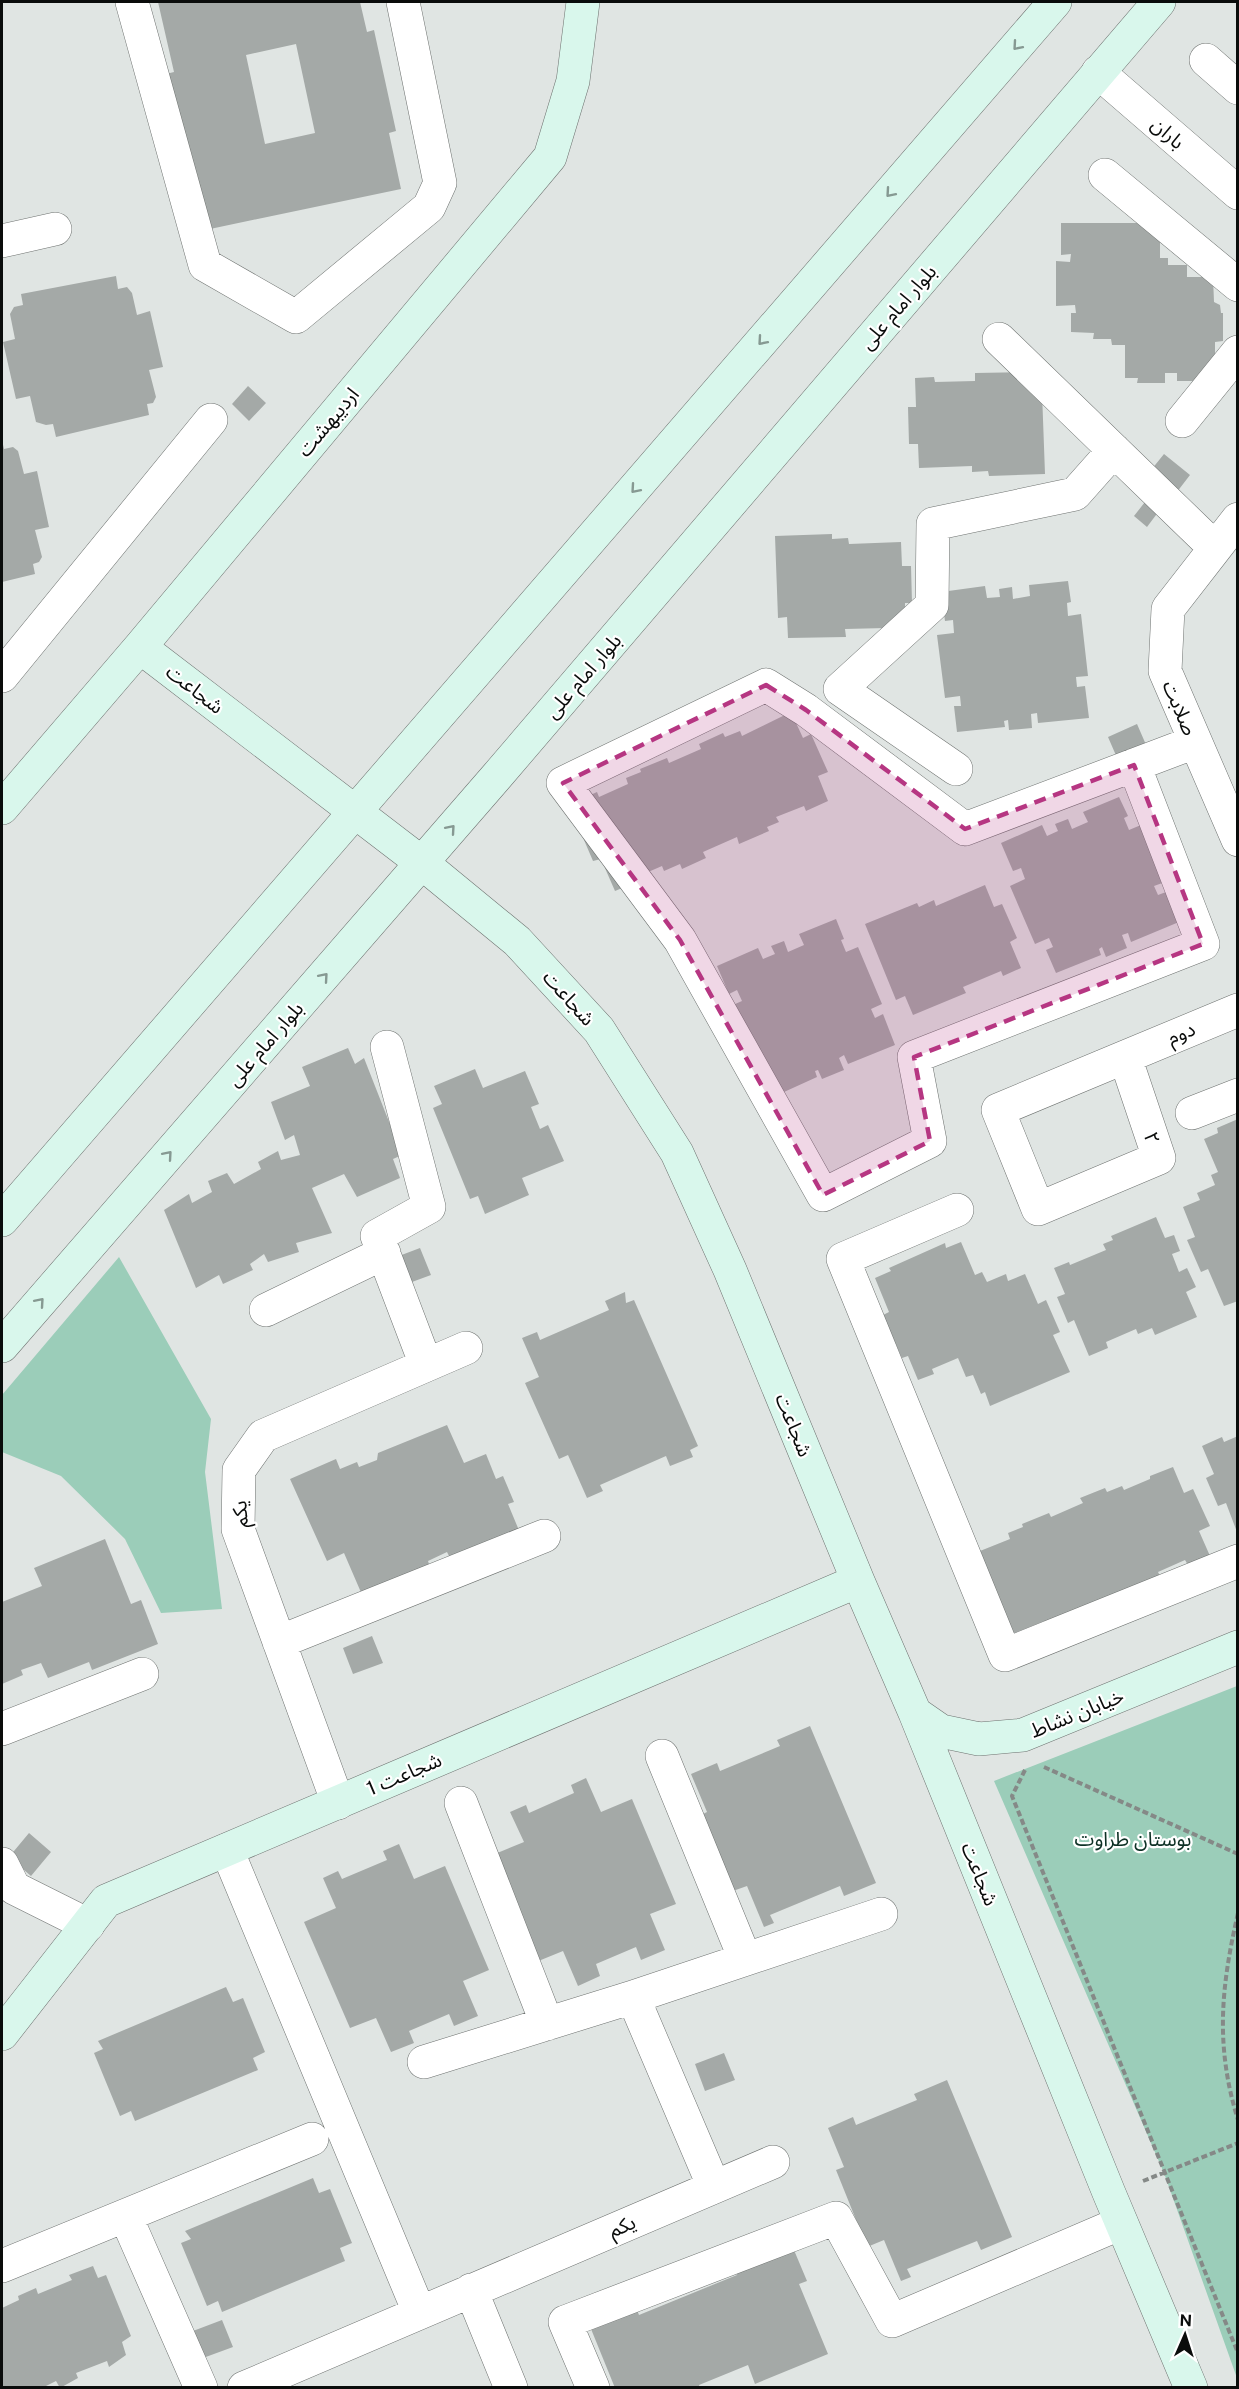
<svg xmlns="http://www.w3.org/2000/svg" width="1239" height="2389" viewBox="0 0 1239 2389" font-family="'Public Sans','Noto Sans Arabic',sans-serif">
  <style>
    .green { fill: #9bcdb9 }
    .building { fill: #a4a9a7; fill-rule: evenodd }
    .lines { fill: none; stroke-linecap: round; stroke-linejoin: round }
    .street-casing { stroke: #6e7270; stroke-width: 34 }
    .secondary-casing { stroke: #6e7270; stroke-width: 34 }
    .path { stroke: #858987; stroke-width: 4; stroke-dasharray: 6 3; stroke-linecap: butt }
    .street { stroke: #fff; stroke-width: 33 }
    .secondary { stroke: #d9f7ec; stroke-width: 33 }
    .oneway { stroke: #869992 }
    .marked { fill: #b63682; fill-opacity: 0.2; stroke: #b63682; stroke-width: 4.5; stroke-dasharray: 12 8; stroke-linejoin: round }
    .labels { text-anchor: middle; dominant-baseline: central; stroke-width: 4.5; stroke-linejoin: round; paint-order: stroke }
    .street-label { font-size: 20px; fill: #0a0c0b; stroke: #fff }
    .park-label { font-size: 20px; fill: #0d3125; stroke: #fff }
  </style>
  <rect width="100%" height="100%" fill="#e0e5e3"/>
  <path class="green" d="M119 1257 211 1419 205 1472 222 1609 161 1613 125 1539 61 1476 2 1452V1395Z
    M1237 1686V2378L1164 2173 994 1781Z"/>
  <path class="building" d="M158 2H360L367 32 374 30 396 131 389 133 401 189 210 229 197 174 188 176 166 74 174 72ZM296 44 315 133 265 144 246 55Z
    M1061 223H1160V258H1168V265H1187V277H1213L1214 302 1220 305 1221 313H1223V341L1215 342V363L1196 381H1177V373H1165V383H1137L1138 378H1125V345H1112L1111 339H1093L1094 333 1071 332V313H1076L1075 305 1056 306V261L1070 262 1071 254 1061 255Z
    M116 276 118 289 127 287 132 293 137 315 150 311 163 367 149 370 156 397 153 403 147 404 149 415 56 437 53 424 46 425 36 422 30 396 16 399 3 342 15 339 10 314 14 307 23 305 21 294Z
    M1032 372 1042 392 1045 474 989 476 988 471 972 472V466L919 468 918 444H909L908 407H916L915 378 934 377 935 382 975 381V373Z
    M248 386 266 403 249 421 232 404Z
    M2 440 4 449 13 447 18 451 24 474 37 471 49 527 35 530 42 557 39 562 33 564 35 574 2 582Z
    M1164 454 1190 475 1170 501 1143 480Z
    M1152 493 1165 503 1147 527 1134 516Z
    M832 534V539L848 538 849 544 901 542 902 566H911L912 603H905V632L886 628 845 629 846 637 788 638 787 617 778 618 775 536Z
    M1068 581 1071 602 1067 603 1068 616 1081 614 1088 676 1076 677 1077 687 1085 686 1089 718 1038 723 1037 713 1031 714 1032 728 1009 730 1008 720 1004 721 1005 727 957 732 954 706H961L960 696 945 698 937 635 954 633 953 620 945 621 941 592 985 586 987 598 1000 597 999 589 1012 587 1013 599 1030 596 1029 585Z
    M791 712 803 738 811 734 828 772 818 776 828 801 806 811 804 806 776 817 779 822 767 827 769 831 739 844 737 837 703 852 706 858 682 869 680 864 664 871 662 866 632 879 634 883 615 891 601 859 593 861 581 833 577 801 597 792 599 797 628 784 626 778 641 772 640 769 667 758 669 763 701 749 699 744 723 733 725 737 740 731 742 736Z
    M1137 724 1147 747 1118 760 1108 737Z
    M1119 797 1128 816 1124 818 1129 830 1141 825 1165 882 1154 886 1158 895 1166 892 1179 922 1131 942 1128 933 1122 935 1127 948 1106 957 1102 947 1099 949 1101 955 1056 973 1046 950 1053 947 1049 938 1035 944 1010 886 1025 879 1021 868 1013 871 1001 843 1042 825 1047 836 1058 831 1055 824 1068 819 1072 829 1088 822 1083 812Z
    M985 885 994 907 1002 904 1017 938 1010 942 1021 968 1003 976 1001 971 963 987 966 993 913 1015 905 996 896 1000 865 924 917 903 919 907 934 900 936 906Z
    M836 919 844 939 841 940 846 952 858 947 882 1004 871 1009 875 1018 883 1014 895 1045 848 1064 844 1055 839 1058 844 1070 822 1079 818 1070 815 1071 817 1077 773 1097 726 1008 742 1001 737 990 729 994 717 966 758 948 763 959 775 954 771 946 784 941 788 952 804 945 799 934Z
    M348 1048 355 1064 364 1058 402 1155 393 1159 400 1178 357 1197 344 1174 312 1188 332 1233 296 1243 299 1252 268 1262 264 1254 250 1264 253 1270 223 1284 219 1275 196 1288 164 1210 189 1194 192 1203 212 1192 208 1181 227 1173 234 1184 261 1169 258 1162 278 1151 281 1160 300 1155 294 1135 285 1140 271 1102 310 1086 302 1067Z
    M475 1069 483 1088 525 1071 539 1104 531 1107 540 1129 548 1125 564 1161 522 1178 529 1195 485 1214 478 1196 470 1199 433 1108 442 1104 434 1086Z
    M1238 1119V1301L1224 1306 1208 1269 1201 1272 1187 1240 1195 1237 1183 1207 1200 1200 1197 1193 1215 1185 1211 1175 1218 1172 1204 1139 1218 1133 1217 1128Z
    M1156 1217 1165 1238 1174 1235 1180 1251 1172 1254 1179 1272 1187 1268 1196 1287 1186 1292 1197 1317 1155 1335 1152 1328 1138 1334 1136 1329 1106 1342 1108 1348 1089 1356 1074 1320 1068 1323 1057 1297 1065 1294 1054 1268 1069 1262 1070 1265 1106 1250 1103 1244 1113 1240 1111 1236Z
    M961 1242 975 1275 982 1272 987 1282 1006 1274 1008 1281 1025 1274 1038 1304 1046 1300 1060 1332 1053 1335 1070 1372 990 1406 985 1392 981 1394 973 1375 966 1377 958 1358 932 1369 934 1374 918 1380 908 1356 902 1358 883 1315 889 1312 875 1278 891 1271 889 1268 945 1243 946 1248Z
    M420 1248 431 1275 401 1286 391 1259Z
    M625 1292 626 1303 634 1300 698 1446 690 1450 693 1457 670 1466 666 1456 600 1485 603 1491 587 1498 568 1455 559 1459 525 1383 539 1377 522 1338 537 1332 540 1340 609 1310 605 1301Z
    M447 1425 464 1463 486 1454 496 1479 503 1476 514 1502 508 1504 523 1540 451 1560 447 1552 428 1561 430 1567 363 1597 344 1553 327 1561 290 1479 336 1459 340 1469 357 1462 359 1467 377 1460 378 1453Z
    M1238 1436V1532H1237L1226 1503 1218 1506 1206 1478 1214 1474 1202 1446 1222 1437 1224 1442Z
    M1173 1467 1184 1493 1193 1489 1210 1526 1199 1531 1210 1556 1188 1565 1185 1560 1158 1572 1160 1576 1046 1625 1044 1621 1014 1633 958 1555 979 1547 980 1551 1010 1539 1008 1533 1023 1527 1022 1524 1049 1513 1051 1517 1083 1503 1080 1498 1105 1488 1107 1492 1122 1486 1124 1490 1150 1479V1476Z
    M105 1539 131 1604 141 1600 158 1644 92 1670 89 1662 48 1678 41 1663 21 1670 23 1675 2 1684V1602L42 1586 34 1568Z
    M372 1636 383 1663 353 1674 343 1648Z
    M810 1726 876 1883 844 1896 840 1886 770 1915 774 1923 764 1927 747 1886 730 1892 699 1816 707 1812 691 1774 717 1763 720 1771 780 1746 777 1740Z
    M586 1778 601 1812 632 1799 676 1904 650 1914 665 1950 641 1960 636 1947 596 1964 600 1976 578 1986 563 1951 536 1962 490 1856 524 1842 510 1812 526 1805 529 1813 574 1793 571 1785Z
    M29 1833 51 1852 31 1876 9 1857Z
    M399 1844 414 1879 445 1866 489 1970 463 1981 478 2016 454 2026 449 2014 409 2031 414 2043 391 2052 376 2018 350 2028 304 1922 336 1908 323 1878 338 1871 342 1879 387 1860 383 1851Z
    M226 1987 233 2002 243 1998 265 2052 253 2058 258 2070 135 2121 131 2111 120 2116 94 2053 103 2049 98 2041Z
    M724 2053 735 2080 705 2091 695 2064Z
    M947 2080 1012 2237 981 2250 977 2241 907 2269 911 2277 901 2281 884 2240 867 2247 836 2170 844 2167 828 2128 853 2117 856 2125 917 2100 914 2094Z
    M313 2178 319 2193 330 2189 352 2243 340 2248 345 2261 222 2312 218 2301 207 2306 181 2243 191 2239 185 2231Z
    M791 2243 807 2281 799 2284 828 2354 755 2384 748 2365 699 2385 700 2388H615L589 2324 635 2305 639 2315 737 2275 732 2265Z
    M93 2266 98 2278 106 2275 131 2336 122 2342 126 2355 109 2367 107 2361 76 2373 78 2378 60 2388 56 2381 42 2388H2V2308L19 2300 18 2296 36 2288 38 2294 72 2280 69 2275Z
    M222 2320 233 2347 203 2358 193 2331Z"/>
  <g class="lines">
    <defs>
      <path id="street" d="M132 2 205 265 296 317 429 207 440 183 403 2
        M1206 60 1238 88
        M1098 72 1238 193
        M1105 175 1238 285
        M2 241 55 229
        M999 339 1215 548
        M1182 421 1238 352
        M1238 519 1168 609 1165 671 1238 840
        M2 676 211 420
        M1134 765 1203 944 914 1057 930 1141 823 1195 680 940 563 783 766 685 806 710 965 829 1195 742
        M956 769 840 689 932 605 933 524 1075 494 1114 450
        M387 1047 429 1207 377 1236 426 1365
        M1125 1057 1159 1158 1038 1209 998 1110Z
        M1125 1057 1238 1010
        M1192 1113 1238 1095
        M957 1210 843 1259 1005 1655 1238 1561
        M266 1310 384 1253
        M279 1642 544 1536
        M2 1729 142 1674
        M662 1756 745 1959
        M338 1803 238 1529 239 1470 263 1436 466 1348
        M461 1803 547 2024
        M227 1850 419 2312
        M2 1864 14 1888 88 1925
        M633 1997 714 2187
        M424 2062 633 1997 881 1914
        M126 2217 201 2388
        M2 2266 312 2139
        M471 2290 511 2388
        M244 2388 773 2162
        M593 2388 565 2322 836 2218 892 2321 1121 2223"/>
      <path id="secondary" d="M140 647 422 863 517 941 599 1030 677 1153 730 1270 858 1581 915 1713 1109 2193 1191 2388
        M2 808 140 647 550 157 573 81 583 2
        M2 1220 1055 2
        M2 1346 497 776 1159 2
        M915 1713 941 1731 979 1739 1023 1735 1238 1647
        M2 2034 106 1901 858 1581"/>
    </defs>
    <use href="#street" class="street-casing"/>
    <use href="#secondary" class="secondary-casing"/>
    <path class="path" d="M1044 1767 1238 1854
      M1025 1770 1012 1796 1238 2353
      M1238 1913C1221 1987 1215 2046 1238 2120
      M1143 2181 1238 2143"/>
    <use href="#street" class="street"/>
    <use href="#secondary" class="secondary"/>
  </g>
  <defs><path id="oneway-chevron" d="M-2-3.5L2.5 0L-2 3.5" fill="none" stroke-width="1.6" stroke-linecap="round" stroke-linejoin="round" transform="scale(1.5)"/></defs>
  <g class="oneway">
    <use href="#oneway-chevron" transform="translate(1017 46) rotate(131)"/>
    <use href="#oneway-chevron" transform="translate(890 193) rotate(131)"/>
    <use href="#oneway-chevron" transform="translate(762 341) rotate(131)"/>
    <use href="#oneway-chevron" transform="translate(635 489) rotate(131)"/>
    <use href="#oneway-chevron" transform="translate(451 829) rotate(-49)"/>
    <use href="#oneway-chevron" transform="translate(324 977) rotate(-49)"/>
    <use href="#oneway-chevron" transform="translate(168 1155) rotate(-49)"/>
    <use href="#oneway-chevron" transform="translate(40 1302) rotate(-49)"/>
  </g>
  <path class="marked" d="M766 685 806 710 965 829 1134 765 1203 944 914 1057 930 1141 823 1195 680 940 563 783Z"/>
  <g class="labels">
    <g class="street-label">
      <text transform="translate(1168 133) rotate(41)">باران</text>
      <text transform="translate(898 307) rotate(-49)">بلوار امام علی</text>
      <text transform="translate(328 422) rotate(-50)">اردیبهشت</text>
      <text transform="translate(583 676) rotate(-49)">بلوار امام علی</text>
      <text transform="translate(195 689) rotate(38)">شجاعت</text>
      <text transform="translate(1180 708) rotate(67)">صلابت</text>
      <text transform="translate(569 998) rotate(48)">شجاعت</text>
      <text transform="translate(1181 1033) rotate(-23)">دوم</text>
      <text transform="translate(265 1044) rotate(-49)">بلوار امام علی</text>
      <text transform="translate(1152 1138) rotate(71)">۲</text>
      <text transform="translate(794 1425) rotate(68)">شجاعت</text>
      <text transform="translate(240 1514) rotate(-93)">یکم</text>
      <text transform="translate(1077 1713) rotate(-22)">خیابان نشاط</text>
      <text transform="translate(404 1774) rotate(-23)">شجاعت 1</text>
      <text transform="translate(980 1874) rotate(68)">شجاعت</text>
      <text transform="translate(622 2226) rotate(-23)">یکم</text>
    </g>
    <g class="park-label">
      <text x="1133" y="1839">بوستان طراوت</text>
    </g>
  </g>
  <rect width="1239" height="2389" fill="none" stroke="#0a0c0b" stroke-width="6"/>
  <g transform="translate(1185 2335) rotate(3)" stroke="#ffffff" stroke-width="4.5" paint-order="stroke">
  <path d="M0-4.5L10 22L0 15L-10 22Z" fill="#0a0c0b"/>
  <text y="-9" font-size="16" font-weight="bold" text-anchor="middle" fill="#0a0c0b">N</text>
  </g>
</svg>
